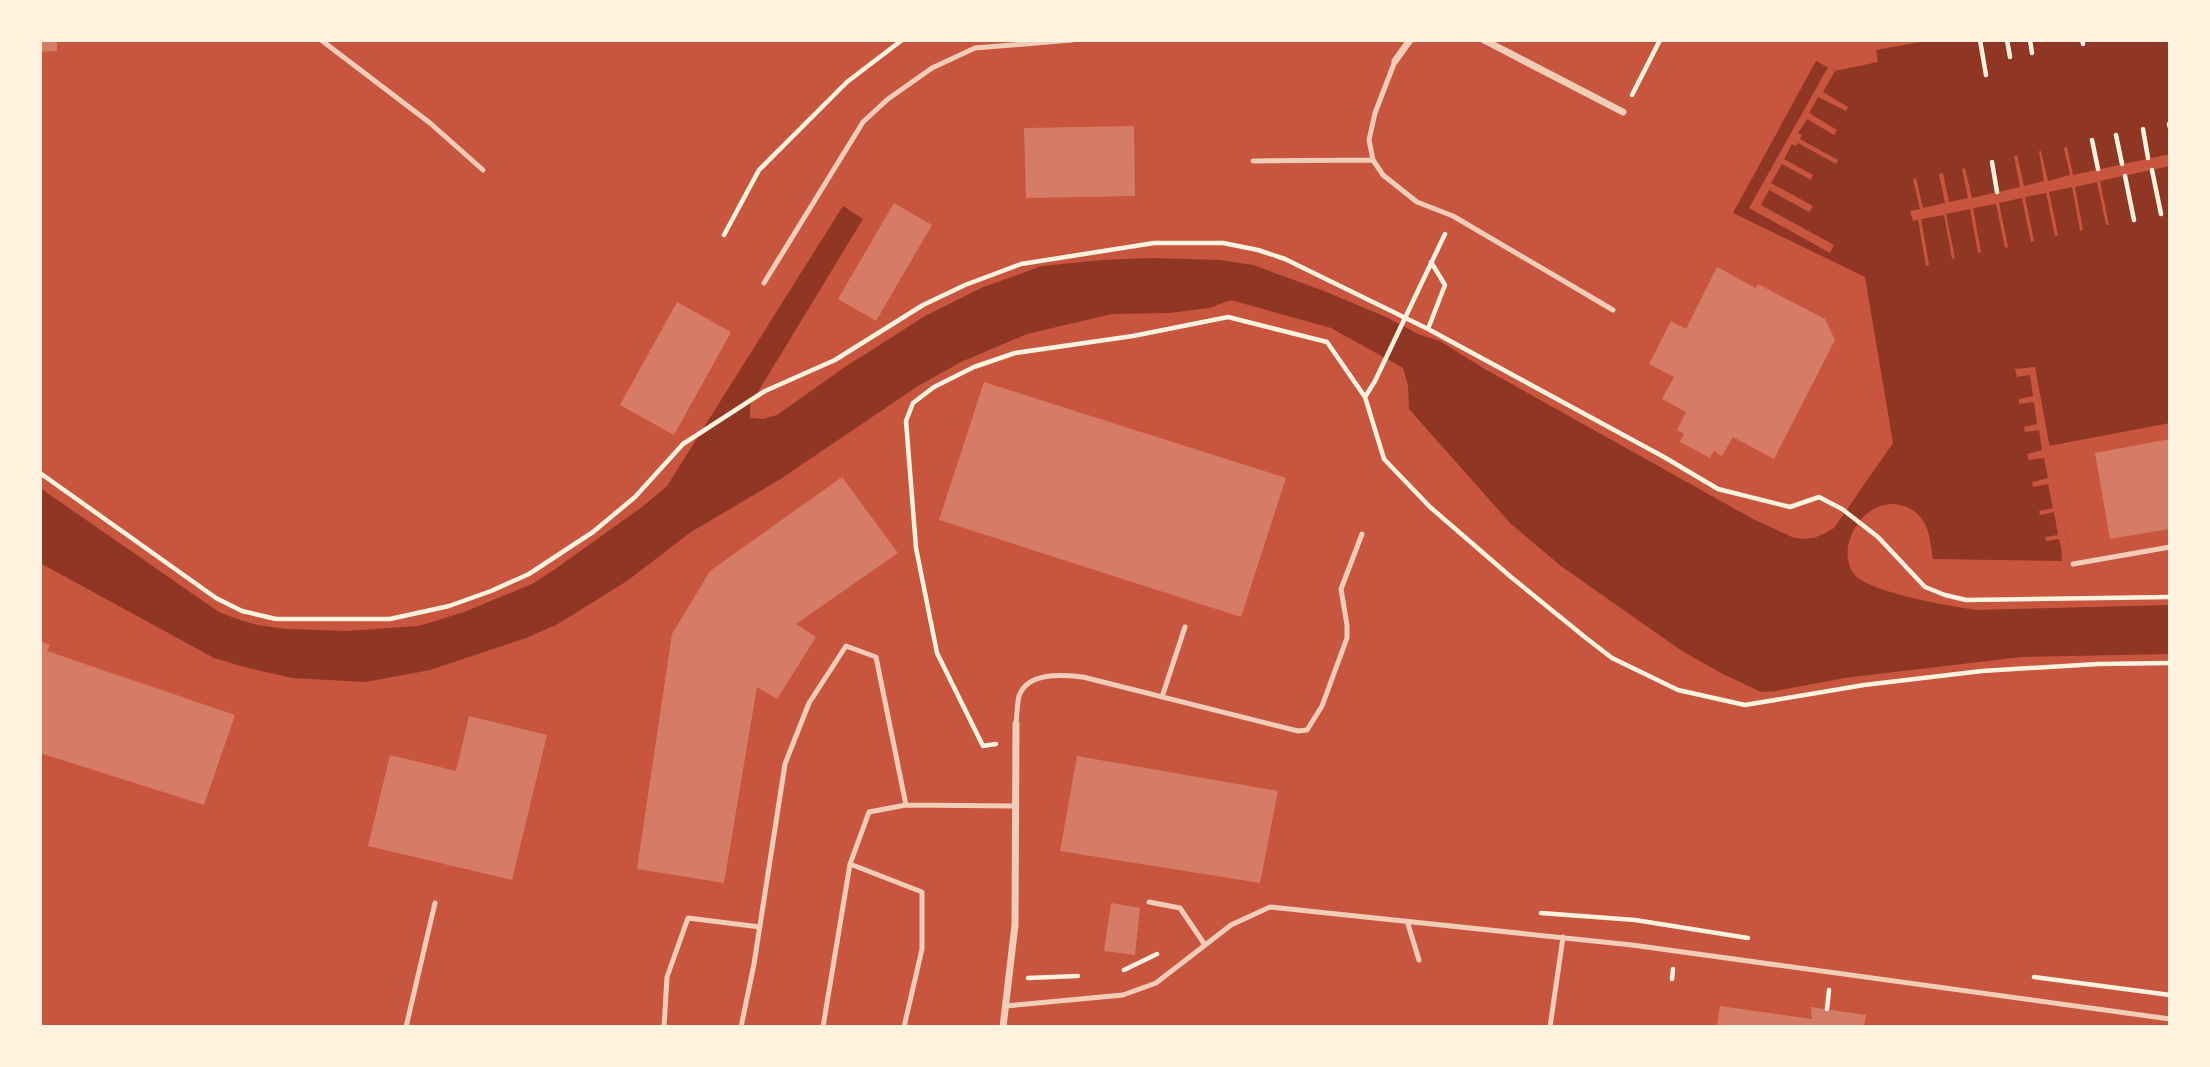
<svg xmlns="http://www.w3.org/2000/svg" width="2210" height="1067" viewBox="0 0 2210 1067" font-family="Rubik,sans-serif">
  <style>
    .water { fill: #8f3625 }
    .pier { fill: #c8553d }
    .building { fill: #d67c66 }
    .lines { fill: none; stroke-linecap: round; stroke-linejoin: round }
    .path { stroke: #fff3e0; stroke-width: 4.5 }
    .service { stroke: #f1ccb7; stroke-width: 5 }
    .minor { stroke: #f1ccb7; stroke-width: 7 }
  </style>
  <rect width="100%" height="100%" fill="#c8553d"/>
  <path class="water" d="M1932 40H2170V423L2049 446 2068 546 2061 547 2062 561 1933 559C1931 547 1930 533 1924 522 1921 516 1915 511 1909 508 1867 488 1833 547 1854 574 1867 592 1953 607 1977 610L2170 605V654L2021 657 1844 678 1776 691 1761 692 1721 673 1682 651 1561 566 1511 524 1409 409 1408 385 1403 368 1331 328 1231 300 1209 308 1169 313 1112 314 1027 334 961 362 918 386 779 480 691 532 627 581 558 624 526 638 430 670 366 682 292 678 248 668 214 658 40 563V488L219 612 237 619 257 625 286 629 346 631 419 626 464 612 532 584 558 567 642 507 667 486 843 206 863 219 750 405V418L763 419 777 415 845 367 925 316 981 288 1042 266 1102 260 1153 258 1220 260 1253 265 1324 291 1386 317 1418 334 1440 341 1483 368 1753 519 1792 537 1802 539 1814 538 1825 533 1834 528 1893 443 1865 277 1733 213 1816 61 1835 71 1878 62 1876 50Z"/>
  <path class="pier" d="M1828 67 1835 71 1823 92 1848 107 1846 111 1818 97 1809 113 1837 130 1834 135 1807 119 1798 133 1802 135 1800 139 1838 160 1836 164 1798 143 1796 146 1792 144 1784 159 1813 175 1811 180 1782 164 1771 183 1813 206 1809 212 1769 190 1761 205 1834 245 1830 253 1749 208Z
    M2067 147 2073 175 2170 154V166L2100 181 2109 225H2106L2097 182 2075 187 2083 230 2080 231 2072 187 2049 192 2058 235 2055 236 2046 193 2025 197 2034 241 2031 242 2022 198 1999 203 2008 247 2005 248 1996 204 1973 208 1981 252 1978 253 1970 209 1946 214 1955 258 1952 259 1944 215 1921 219 1929 265 1926 266 1918 220 1913 221 1910 211 1920 209 1913 179 1916 178 1923 208 1945 203 1939 174 1943 173 1949 202 1968 198 1962 169 1965 168 1972 198 2020 187 2014 156 2017 155 2024 186 2044 181 2039 151H2041L2048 181 2070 175 2064 148Z
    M2035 367 2068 546 2061 547 2059 539 2046 541 2045 537 2058 535 2054 512 2040 515 2039 511 2053 508 2048 484 2033 487 2032 482 2048 478 2044 458 2029 460 2027 454 2042 450 2039 430 2025 432 2024 427 2037 424 2034 402 2019 404V399L2033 396 2030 375 2017 377 2015 369Z"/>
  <path class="building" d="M40 40H57V51L40 52Z
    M1134 126 1135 196 1026 198 1024 128Z
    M894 203 932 225 876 321 838 299Z
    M1717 267 1756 288 1758 284 1825 319 1835 340 1774 459 1733 437 1722 456 1714 451 1710 458 1680 442 1684 434 1677 430 1686 412 1662 399 1674 377 1649 364 1671 321 1686 329Z
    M677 302 731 332 674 435 620 405Z
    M984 382 1286 478 1241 617 939 520Z
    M2170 439V529L2110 539 2095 453Z
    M842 477 898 553 796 624 816 637 777 699 757 687 724 883 637 869 672 634 710 571Z
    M40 641 50 645 47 651 235 715 204 805 40 753Z
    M469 716 547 735 512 880 368 846 390 755 456 771Z
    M1077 756 1278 791 1260 883 1060 851Z
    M1111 903 1140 908 1135 955 1104 951Z
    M1720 1006 1812 1019 1811 1007 1866 1015 1864 1027H1717Z"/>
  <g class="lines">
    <path class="path" d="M1980 40 1986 75
      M2007 40 2010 57
      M2030 40 2032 53
      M2082 40 2083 44
      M1632 95 1660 40
      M2169 124 2170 128
      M2143 129 2148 158
      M2116 135 2122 164
      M2092 140 2098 169
      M1992 162 1997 192
      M2152 170 2161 214
      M2125 176 2134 220
      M1445 234 1375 381 1365 397 1384 459 1430 507 1511 577 1586 638 1612 658 1678 690 1745 705 1864 685 1982 671 2098 664 2170 663
      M724 235 759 170 847 82 902 40
      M1428 329 1445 285 1431 262
      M40 473 216 598 242 611 276 619H390L449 606 491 591 529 574 593 532 635 497 683 444 765 391 835 360 923 305 965 285 1021 264 1154 243H1223L1258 250 1285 259 1428 329 1664 457 1718 489 1790 507 1819 497 1842 509 1878 537 1925 587 1945 595 1966 600 2170 597
      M996 744 983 746 937 653 916 548 906 421 913 403 934 387 974 367 1015 353 1133 336 1228 317 1327 342 1365 397
      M1541 913 1635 920 1748 938
      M1124 970 1157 954
      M2034 977 2170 995
      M1028 978 1078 976
      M1672 979 1673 969
      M1827 1009 1829 990"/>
    <path class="service" d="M321 40 430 123 483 170
      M1395 61 1375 113 1369 140 1373 160 1383 175 1417 202 1453 216 1613 310
      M1253 161 1373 160
      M764 283 863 122 888 99 932 68 975 48 1072 40
      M2073 564 2170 547
      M1162 697 1185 627
      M1016 724C1017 715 1017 704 1019 696 1028 671 1063 675 1083 677L1298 731 1307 730 1322 706 1347 638V625L1341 589 1362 534
      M850 864 922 892V949L904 1027
      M1149 902 1180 908 1205 945
      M1407 921 1419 960
      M1006 1006 1123 995 1156 983 1231 925 1270 907 1632 945 2170 1019
      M406 1027 435 903
      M664 1027 667 977 688 918 760 927
      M741 1027 754 964 785 764 809 703 846 646 876 657 906 805
      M823 1027 850 864 869 812 906 805 1015 806
      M1550 1027 1563 937"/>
    <path class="minor" d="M1484 40 1623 112
      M1395 61 1410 40
      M1003 1027 1015 925 1016 724"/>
  </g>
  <rect width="2210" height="1067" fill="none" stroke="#fff3e0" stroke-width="84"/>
</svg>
